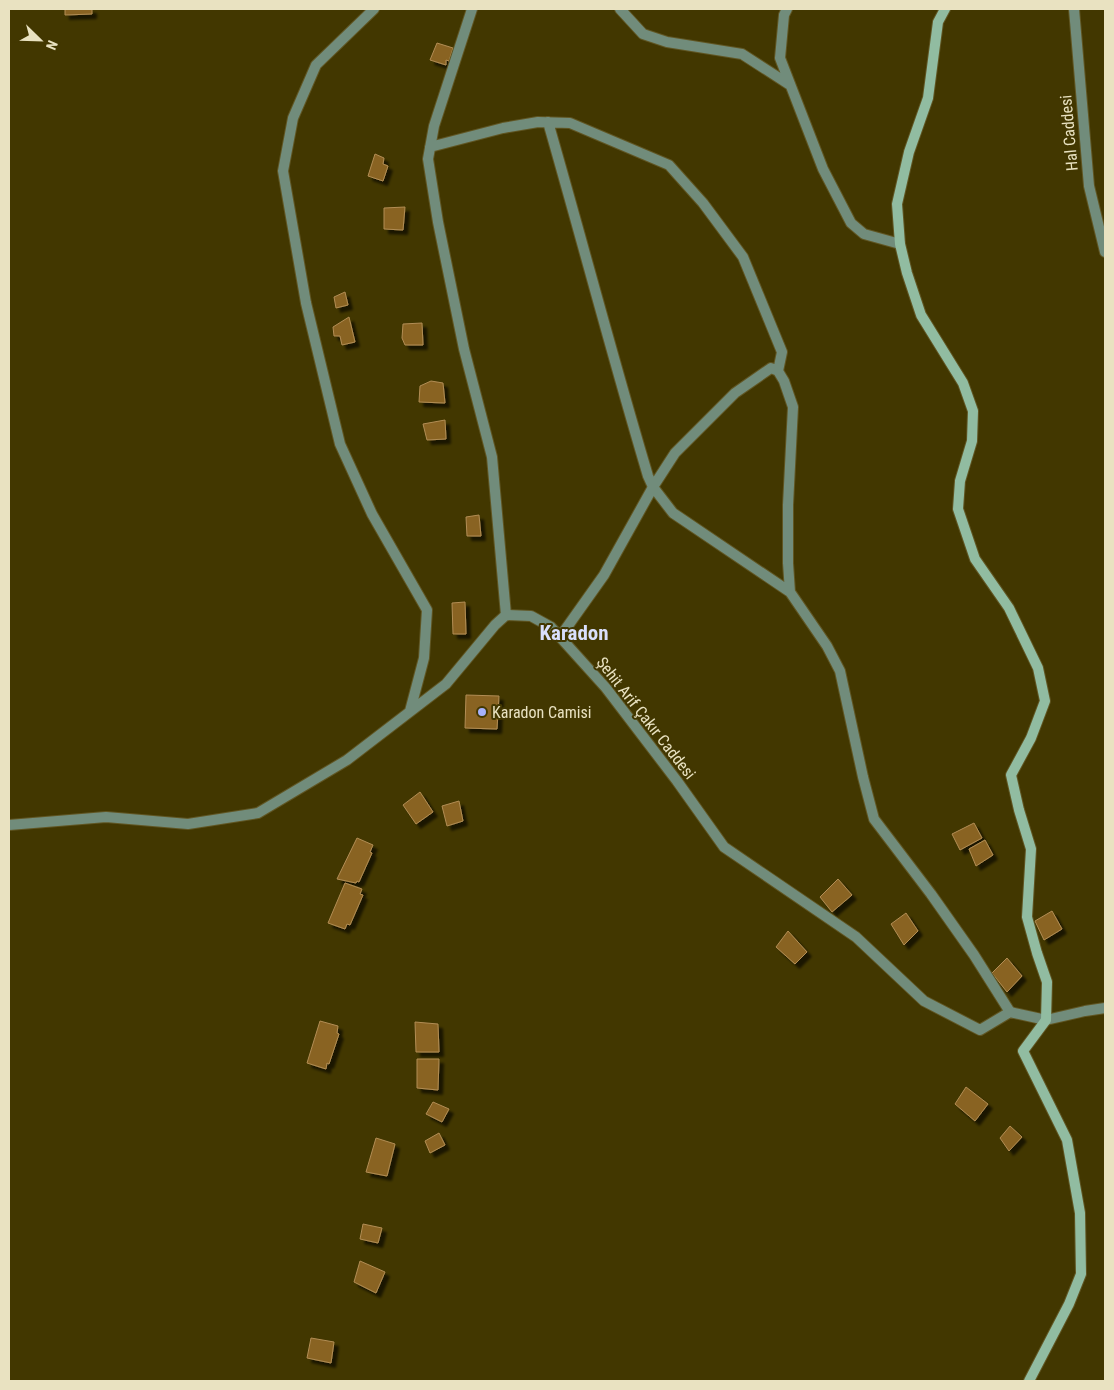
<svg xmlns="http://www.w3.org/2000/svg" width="1114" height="1390" viewBox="0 0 1114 1390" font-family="'Roboto Condensed',sans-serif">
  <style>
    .building { fill: #896323; stroke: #b28d54; filter: url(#shadow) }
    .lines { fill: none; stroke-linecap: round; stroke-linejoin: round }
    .minor-casing { stroke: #605623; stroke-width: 12 }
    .tertiary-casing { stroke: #605623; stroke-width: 12 }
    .secondary-casing { stroke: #605623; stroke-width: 12 }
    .minor { stroke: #718c7b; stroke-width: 10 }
    .tertiary { stroke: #718c7b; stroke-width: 10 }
    .secondary { stroke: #91bca1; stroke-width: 10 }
    .poi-dot { fill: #a6b1fc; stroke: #423700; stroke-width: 2 }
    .labels { text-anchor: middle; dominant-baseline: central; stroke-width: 4; stroke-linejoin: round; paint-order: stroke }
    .street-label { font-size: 16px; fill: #e9e2c1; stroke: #423700 }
    .poi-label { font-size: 16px; fill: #e9e2c1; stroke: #423700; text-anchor: start }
    .district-label { font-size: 21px; font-weight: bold; fill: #d9dffc; stroke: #423700 }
  </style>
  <defs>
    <filter id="shadow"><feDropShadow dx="4.5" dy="4.5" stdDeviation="1" flood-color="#0009"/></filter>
  </defs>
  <rect width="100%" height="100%" fill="#423700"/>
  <path class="building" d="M65 9H92V14L65 15Z
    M437 43 453 48 449 61 446 60V65L430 60Z
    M375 154 384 158 383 164 388 166 383 181 368 176Z
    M405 207 403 230 384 229V208Z
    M345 292 348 305 336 308 334 297Z
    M349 317 355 342 342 345 340 336H334L333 327Z
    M422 323 423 345H405L402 338 403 324Z
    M431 381 443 383 445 403 419 402 420 386Z
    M445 420 446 439 427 440 423 424Z
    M479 515 481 536H467L466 517Z
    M465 602 466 634H453L452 603Z
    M466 695 499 696 497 729 465 728Z
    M420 792 433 812 416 824 403 805Z
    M459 801 463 821 447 826 442 806Z
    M974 823 982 838 960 850 952 834Z
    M357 838 373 845 370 852 372 853 359 882 357 881 356 883 337 879Z
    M985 840 993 855 976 866 969 849Z
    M838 879 852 895 832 912 820 897Z
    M345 883 362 889 360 894 363 895 350 925 347 924 345 929 328 923Z
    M1052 911 1062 929 1044 940 1035 921Z
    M906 913 918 931 904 945 891 924Z
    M788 931 807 952 795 964 776 947Z
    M1007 958 1022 976 1007 992 992 973Z
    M320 1021 338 1026 337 1033 339 1034 329 1064 327 1063 326 1069 307 1063Z
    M415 1022 438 1024 439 1052H416Z
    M417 1059H439L438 1090 417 1088Z
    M966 1087 988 1104 975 1121 955 1104Z
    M433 1102 449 1109 442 1122 426 1114Z
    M1010 1126 1022 1137 1009 1151 1000 1138Z
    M439 1133 445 1145 430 1153 425 1141Z
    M376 1138 395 1144 387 1176 366 1172Z
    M363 1224 382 1228 378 1243 360 1239Z
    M360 1261 385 1272 376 1293 354 1282Z
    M311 1338 334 1342 331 1363 307 1358Z"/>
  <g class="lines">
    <defs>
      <path id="minor" d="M472 9 434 126 428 159 438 222 464 349 492 457 506 615
        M548 122C582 240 613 359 648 476L653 487 673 513 790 592
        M430 147 503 128 538 122 570 123 669 165 703 203 743 257 782 352 778 371
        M560 637 604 575 653 487 675 453 735 393 771 368 778 371 784 381 793 407 788 505V563L790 592 827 646 840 671 863 777 874 819 931 894 974 955 1010 1012"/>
      <path id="tertiary" d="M374 9 316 65 293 118 283 171 306 303 340 444 372 514 427 610 424 658 410 711
        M620 9 643 34 667 42 742 54 790 85
        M787 9 784 15 780 58 823 169 851 223 864 234 900 244
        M1074 9 1089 186 1105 252
        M9 825 106 817 188 824 258 813 347 760 446 684 495 625 506 615 531 616 551 627 606 688 677 781 724 847 856 937 924 1001 980 1030 1010 1012 1046 1020 1085 1011 1105 1008"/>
      <path id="secondary" d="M945 9 938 22 928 98 909 152 897 204 900 244 907 273 921 315 963 383 973 411 972 441 960 481 958 509 975 559 1009 608 1038 668 1045 701 1031 738 1011 775 1019 810 1031 849 1027 917 1037 953 1047 982 1046 1020 1023 1051 1067 1140 1080 1213 1081 1274 1069 1304 1029 1381"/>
    </defs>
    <use href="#minor" class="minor-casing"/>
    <use href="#tertiary" class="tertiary-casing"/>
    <use href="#secondary" class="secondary-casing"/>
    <use href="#minor" class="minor"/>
    <use href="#tertiary" class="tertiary"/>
    <use href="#secondary" class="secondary"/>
  </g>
  <circle class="poi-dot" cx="482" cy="712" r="5"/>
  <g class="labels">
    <g class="street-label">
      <text transform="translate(1069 133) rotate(-95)">Hal Caddesi</text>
      <text transform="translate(646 718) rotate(52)">Şehit Arif Çakır Caddesi</text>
    </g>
    <g class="poi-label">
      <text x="492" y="712">Karadon Camisi</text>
    </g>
    <g class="district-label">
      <text x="574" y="633">Karadon</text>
    </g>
  </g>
  <rect width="1114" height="1390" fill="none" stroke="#e9e2c1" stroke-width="20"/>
  <g transform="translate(40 40) rotate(113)" stroke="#423700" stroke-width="4" paint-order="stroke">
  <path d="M0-4L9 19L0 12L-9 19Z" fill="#e9e2c1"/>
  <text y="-8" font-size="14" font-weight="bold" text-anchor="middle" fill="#e9e2c1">N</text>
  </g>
</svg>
